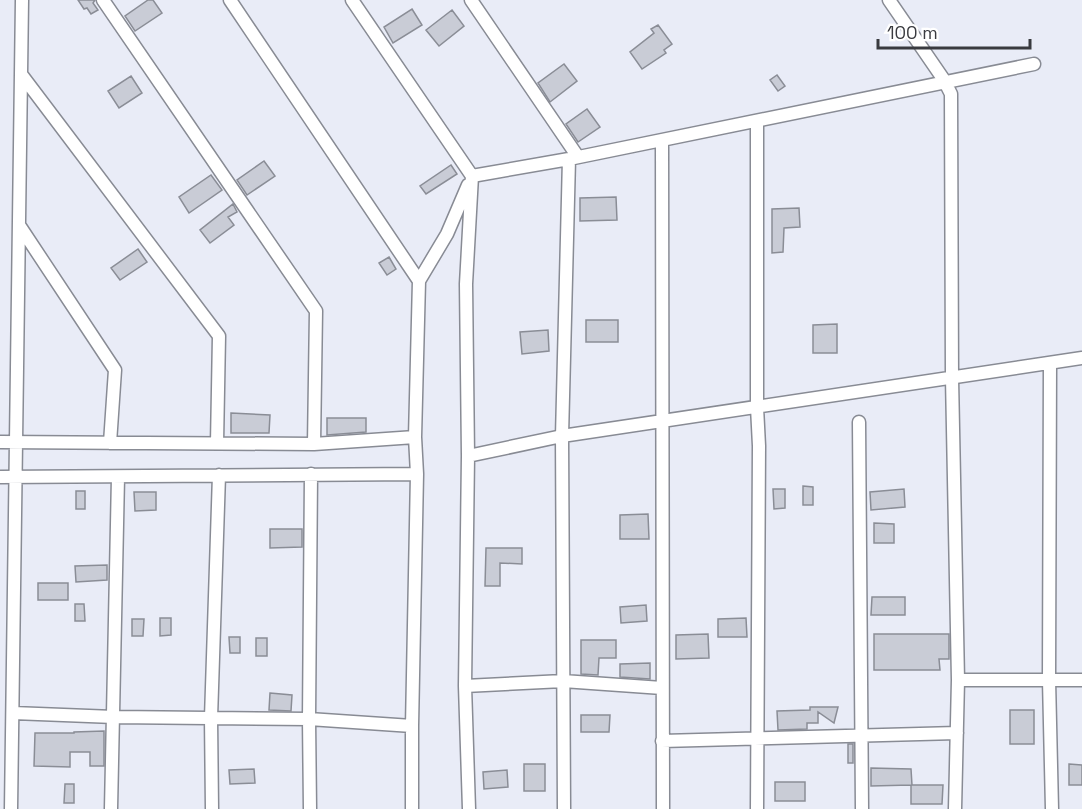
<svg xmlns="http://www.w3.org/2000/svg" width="1082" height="809" viewBox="0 0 1082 809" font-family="'Space Grotesk',sans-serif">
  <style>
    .building { fill: #c9ccd6; stroke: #8a8d96; stroke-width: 1.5 }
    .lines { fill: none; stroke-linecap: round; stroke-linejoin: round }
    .minor-casing { stroke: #888b94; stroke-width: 15 }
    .minor { stroke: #fff; stroke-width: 12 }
  </style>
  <rect width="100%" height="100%" fill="#e9ecf7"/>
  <path class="building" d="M78 0H95L93 3 98 10 91 14 87 8 84 9Z
    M148 0H153L162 13 135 31 125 16Z
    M412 9 422 25 393 43 384 27Z
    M452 10 464 26 439 46 426 30Z
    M658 25 672 44 664 50 666 53 642 69 630 52 654 33 651 29Z
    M564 64 577 81 550 102 538 83Z
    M777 75 785 86 778 91 770 80Z
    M131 76 142 93 119 108 108 91Z
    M587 109 600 127 578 142 566 124Z
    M264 161 275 176 247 195 237 180Z
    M451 165 457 174 426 194 420 186Z
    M211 175 222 190 189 213 179 197Z
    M616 197 617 220 580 221V198Z
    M233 204 237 212 228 217 234 225 210 243 200 230Z
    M799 208 800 227 784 228 783 252 772 253V209Z
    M138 249 147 262 120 280 111 268Z
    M389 257 396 269 387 275 379 263Z
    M586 320H618V342H586Z
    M837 324V353H813V325Z
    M548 330 549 351 522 354 520 332Z
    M231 413 270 415 269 433H231Z
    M327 418H366V432L327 435Z
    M803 486 813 487V505H803Z
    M773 489H785V508L774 509Z
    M904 489 905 507 871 510 870 492Z
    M76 491H85V509H76Z
    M134 492H156V510L135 511Z
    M648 514 649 539H620V515Z
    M874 523 894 524V543H874Z
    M270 529H302V547L270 548Z
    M486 548H522V564L500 563V586H485Z
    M107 565V580L76 582 75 566Z
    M38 583H68V600H38Z
    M872 597H905V615H871Z
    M75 604H84L85 621H75Z
    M646 605 647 621 621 623 620 607Z
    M160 618H171V635L160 636Z
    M746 618 747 637H718V619Z
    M132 619H144L143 636H132Z
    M708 634 709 658 676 659V635Z
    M874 634H949V659H939L940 670H874Z
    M229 637H240V653H230Z
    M256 638H267V656H256Z
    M581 640H616V658H599L598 675 581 674Z
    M650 663V679L620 677V664Z
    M270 693 292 695 291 711 269 710Z
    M810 707H838L834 723 818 712V723H807V729L778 730 777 711 810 710Z
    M1010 710H1034V744H1010Z
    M581 715H610L609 732H581Z
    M104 731V766H90V752H70V767L34 766 35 733H74V732Z
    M848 744H853V763H848Z
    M524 764H545V791H524Z
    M1069 764 1082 765V785H1069Z
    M871 768 911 769 912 785H943L942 804H911V785L871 786Z
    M254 769 255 783 230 784 229 770Z
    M507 770 508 787 484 789 483 772Z
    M775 782H805V801H775Z
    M65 784H74V803H64Z"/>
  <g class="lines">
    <defs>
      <path id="minor" d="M103 0 316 311 314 444
        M230 0 419 281
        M352 0 472 176 466 284 468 456 465 686 469 809
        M471 0 578 157
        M889 0 944 80 951 94 952 378 958 680 955 809
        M21 74 219 336 217 443
        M757 121V407L759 446 757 809
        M662 140 663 809
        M472 176 569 159 1034 64
        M19 225 115 370 110 443
        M1050 363 1049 680 1052 809
        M859 422 862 809
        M0 442 314 444 415 437
        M468 456 562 436 1082 358
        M0 477 417 474
        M958 680H1082
        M465 686 563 681 662 688
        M13 713 114 717 309 719 412 726
        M662 741 957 733
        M11 809 22 0
        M111 809 118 477
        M212 809 211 718 219 475
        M310 809 309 719 311 474
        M412 809V726L417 474 415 437 419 281 447 234 468 185
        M564 809 562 436 569 159"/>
    </defs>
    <use href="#minor" class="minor-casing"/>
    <use href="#minor" class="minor"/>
  </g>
  <path d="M878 39v9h152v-9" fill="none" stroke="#393a3f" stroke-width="3"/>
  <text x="887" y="39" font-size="18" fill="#393a3f" stroke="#ffffff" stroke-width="4.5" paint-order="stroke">100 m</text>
</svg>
